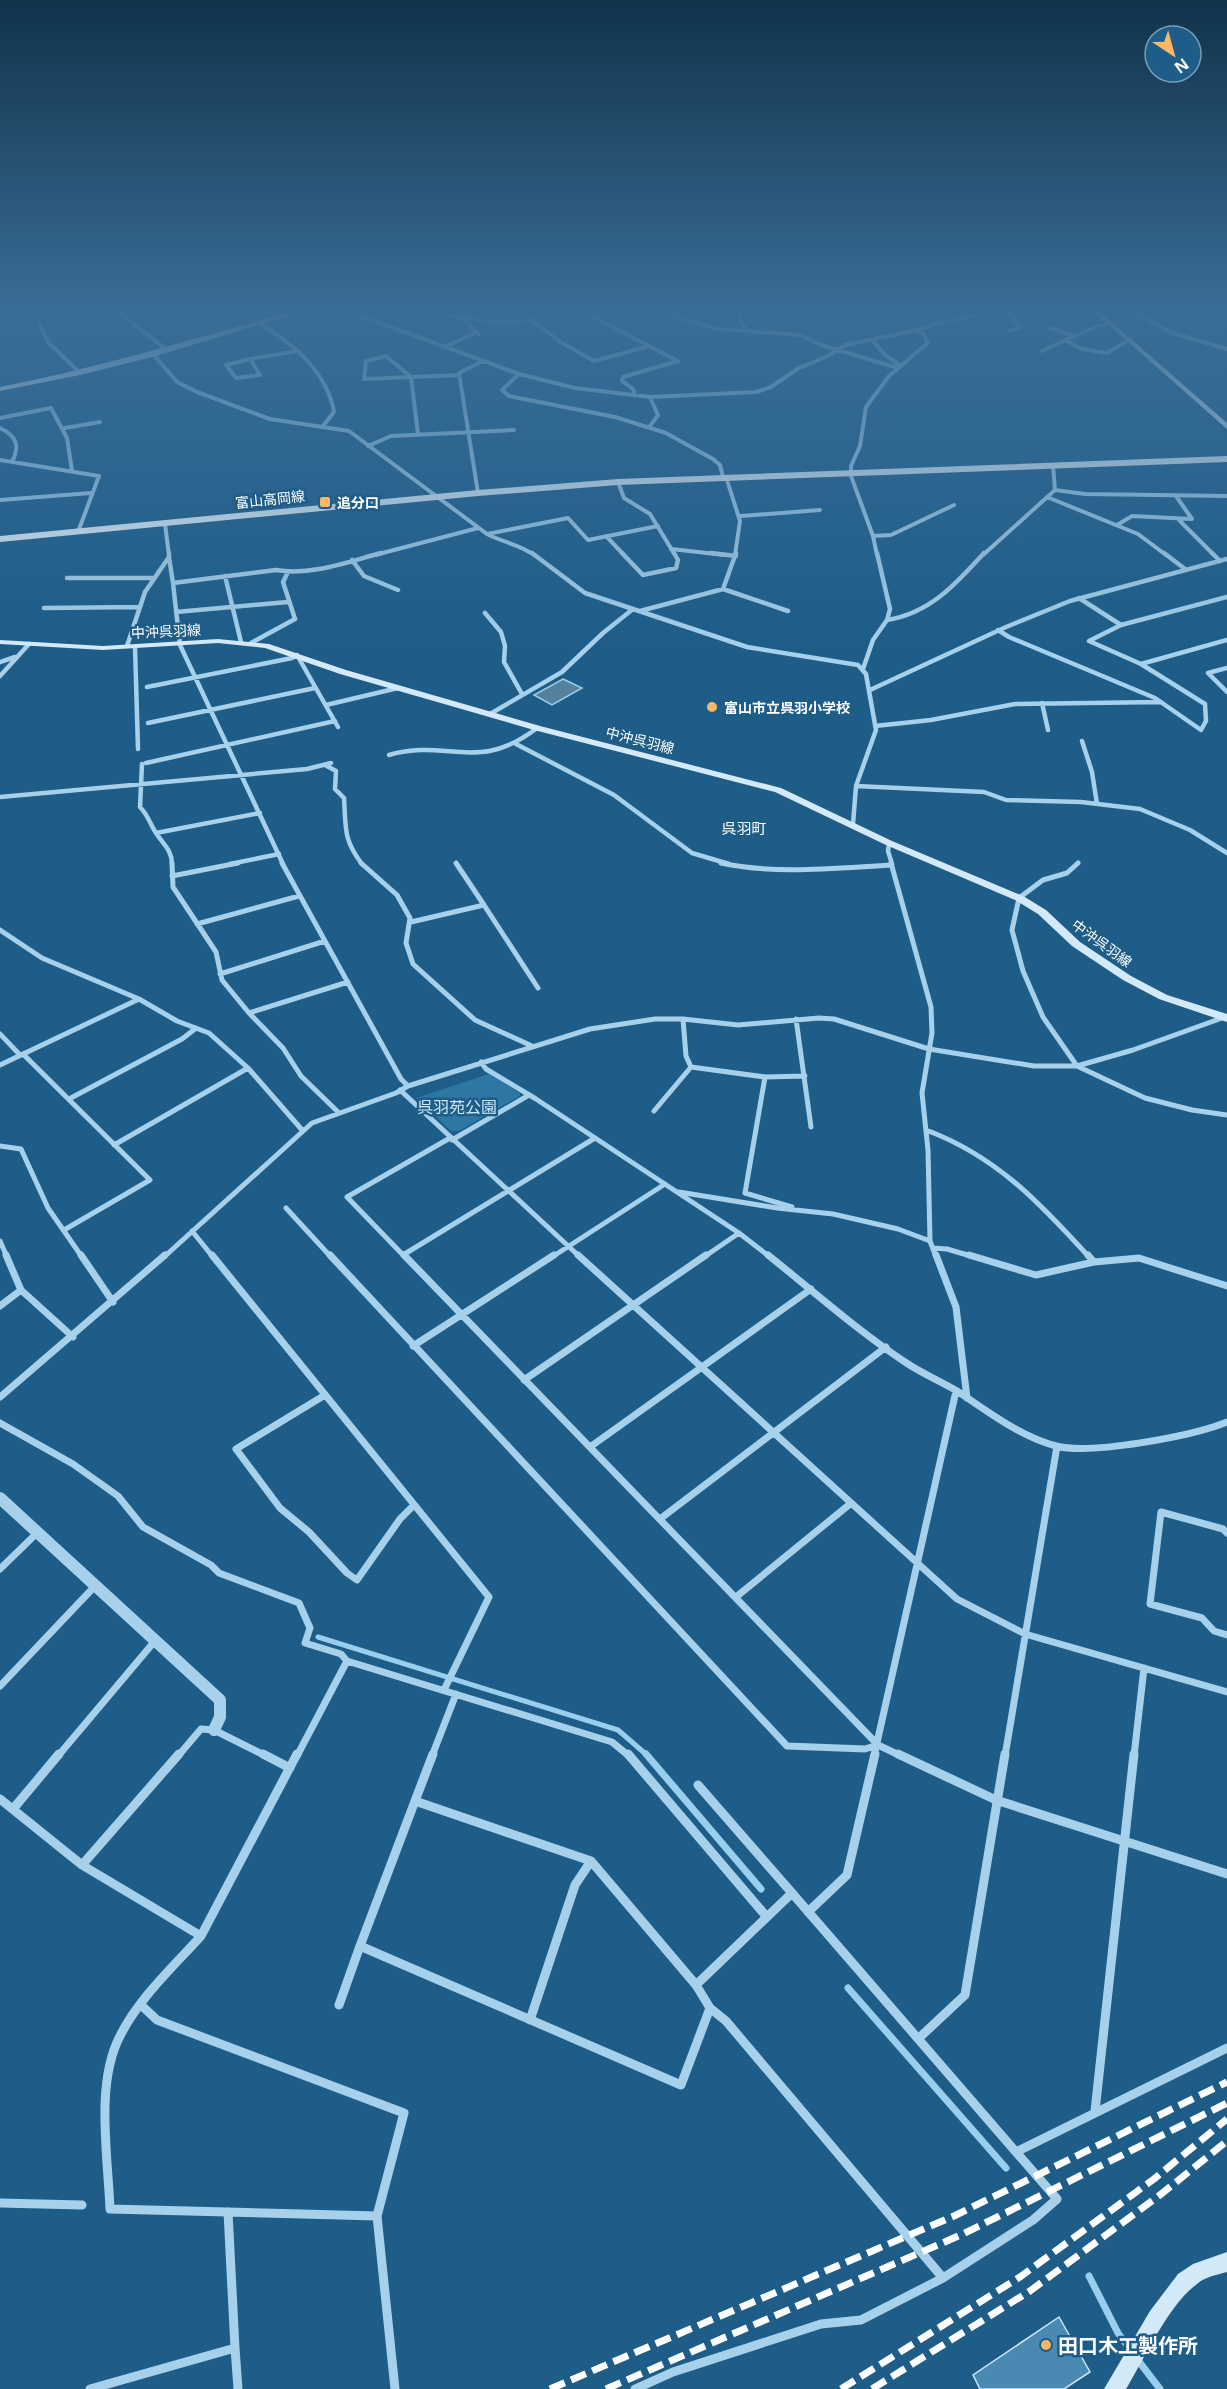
<svg xmlns="http://www.w3.org/2000/svg" width="1227" height="2389" viewBox="0 0 1227 2389" font-family="'Noto Sans','Noto Sans JP',sans-serif">
  <style>
    .green { fill: #2d77a4 }
    .water { fill: #53819e; stroke: #9aceed; stroke-width: 1.5 }
    .lines { fill: none; stroke-linecap: round; stroke-linejoin: round }
    .stream-far1 { stroke: #9aceed; stroke-width: 5 }
    .stream { stroke: #9aceed; stroke-width: 7 }
    .building { fill: #4a8ab2; stroke: #cce7f8; stroke-width: 1.5 }
    .minor-far4 { stroke: #a7d1eb; stroke-width: 4 }
    .minor-far3 { stroke: #a7d1eb; stroke-width: 4.5 }
    .minor-far2 { stroke: #a7d1eb; stroke-width: 5 }
    .minor-far1 { stroke: #a7d1eb; stroke-width: 7 }
    .minor { stroke: #a7d1eb; stroke-width: 9 }
    .tertiary { stroke: #a7d1eb; stroke-width: 12 }
    .secondary { fill: #d3e9f8; fill-rule: evenodd }
    .primary { fill: #ebf6fe; fill-rule: evenodd }
    .rail { stroke: #fff; stroke-width: 7; stroke-dasharray: 16 7; stroke-linecap: butt }
    .poi-dot { fill: #fbb765; stroke: #1d5d88; stroke-width: 2 }
    .labels { text-anchor: middle; dominant-baseline: central; stroke-width: 5; stroke-linejoin: round; paint-order: stroke }
    .far-street-label { font-size: 14px; fill: #fff; stroke: #1d5d88 }
    .far-poi-label { font-size: 14px; font-weight: bold; fill: #fff; stroke: #1d5d88; text-anchor: start }
    .far-neighbourhood-label { font-size: 15px; fill: #fff; stroke: #1d5d88 }
    .park-label { font-size: 16px; fill: #cce7f8; stroke: #1d5d88 }
    .near-poi-label { font-size: 20px; font-weight: bold; fill: #fff; stroke: #1d5d88; text-anchor: start }
  </style>
  <rect width="100%" height="100%" fill="#1d5d88"/>
  <path class="green" d="M489 1074 520 1093V1096L459 1131H451L416 1098Z"/>
  <path class="water" d="M563 679 582 688 552 705 534 695Z"/>
  <g class="lines">
    <path class="stream-far1" d="M318 1637 618 1730 648 1756"/>
    <path class="stream" d="M646 1754 761 1889
      M848 1988 1006 2168
      M1089 2276 1118 2333 1132 2352
      M1137 2359 1160 2389"/>
  </g>
  <path class="building" d="M1059 2317 1090 2372 1064 2389H980L973 2375Z"/>
  <g class="lines">
    <path class="minor-far4" d="M34 311 48 342 80 373
      M117 311 167 350
      M347 311 519 374 575 388 650 397 756 392 771 387 799 368 826 357 845 345 917 330 946 321 1000 311
      M435 311C459 319 505 325 530 320 536 319 542 314 547 311
      M582 311 678 361 623 377 622 381 633 389 635 395
      M657 311 718 329 801 335 818 344 898 368
      M737 311 745 330
      M1004 311 1015 318 1013 321 1022 327 1009 331
      M1130 311 1173 333 1227 349
      M462 318 479 334
      M531 320 562 343 594 361 650 346
      M258 322C292 343 327 371 334 412L323 426
      M1050 328 1074 336
      M872 340 885 355 901 366
      M1065 340 1082 349 1107 353 1130 339
      M444 347 477 332
      M1042 351 1097 326 1112 323
      M153 354 177 382 197 392 270 419 349 431 487 534C502 542 521 545 534 555
      M386 356 411 377 364 379 366 361Z
      M250 359 260 375 236 378 226 365Z
      M250 359 298 351
      M519 374 502 390 509 396 615 417 666 433 713 459 720 465 723 477
      M411 377 418 434
      M411 377 460 375
      M650 397 658 415 650 426
      M0 418 51 408 67 438 72 471
      M0 428C17 436 20 446 12 462
      M65 428 100 422
      M368 446 391 436 514 430
      M0 460 99 476 78 532
      M726 477 740 521 735 555
      M618 482 624 498 650 514 675 555
      M1055 490 1085 494 1227 496
      M478 493 459 373 483 361
      M1047 497 1138 534 1166 555
      M0 500 91 493
      M741 516 820 510
      M1179 520 1214 555
      M165 524 169 555
      M1117 525 1132 516 1192 519 1176 496
      M487 534 568 518 588 540 658 526
      M606 536 624 555
      M873 536 891 535 954 505
      M671 549 725 555
      M375 555 478 528
      M877 555 873 536 851 476V466L860 446 866 407 889 376 928 343 924 335 917 330
      M983 555 1055 490 1053 465"/>
    <path class="minor-far3" d="M532 553 585 593 747 647 858 665 866 674 876 730 856 786 853 824
      M622 553 643 575 676 568 678 560 674 553
      M711 553 736 556
      M1164 553 1185 569
      M1212 553 1220 561
      M169 557 173 583 276 570C311 576 347 562 381 553
      M352 560 364 576 398 590
      M225 576 241 642
      M67 578H154
      M173 583 180 645 283 864
      M723 589 736 553
      M1079 598 1121 625
      M44 608 139 607
      M640 611 723 589 788 611
      M176 612 288 602
      M485 613 501 632 505 646 504 662 522 694
      M887 620C930 613 956 584 984 553
      M998 630 1009 637 1155 698 1201 730 1206 721 1205 704 1141 664 1089 641 1121 625 1227 597
      M251 643 295 619 283 582 288 572
      M127 646 145 592 169 557V553
      M135 647 138 749
      M0 662 15 657
      M1141 664 1227 640
      M1227 668 1208 673 1227 692
      M863 669 873 640 887 620 890 609 877 553
      M0 676 29 644
      M147 687 292 658 297 655 338 727
      M870 690 1006 627 1070 601 1227 559
      M1042 703 1048 730
      M326 705 398 688
      M490 714 562 672 603 633 633 609
      M148 723 315 688
      M875 726 931 720 1015 704 1161 702
      M1082 741 1092 772 1097 804
      M516 744 614 795 692 853 729 864
      M389 755C448 738 477 774 537 728
      M146 763 335 721
      M142 764 140 807C148 815 150 824 156 833 163 844 172 850 172 864
      M325 765 336 771 335 789 344 798C346 828 343 839 362 864
      M856 786 984 792 1006 800 1081 802 1140 809 1190 830 1227 853
      M0 797 307 769 331 763
      M156 833 260 813
      M889 843 888 851 892 864
      M230 864 279 854"/>
    <path class="minor-far2" d="M172 863 173 887 216 952 222 980 249 1013 283 1048 301 1076 338 1112
      M282 863 401 1079 408 1086
      M361 863 397 895 410 918 406 943 413 964 475 1020 532 1046
      M456 863 484 905
      M721 863C777 875 836 868 892 865
      M891 863 931 1007 932 1033 922 1093 928 1150 930 1241 936 1257
      M1078 863 1067 873 1043 880 1019 898 1012 930 1023 971 1043 1017 1077 1066 1133 1050 1225 1017
      M172 876 238 863
      M411 922 484 905 538 988
      M197 924 299 896
      M0 930 42 958 139 999 177 1021 209 1033 248 1068 303 1131
      M220 974 325 941
      M249 1013 348 982
      M683 1019 686 1056 691 1067 765 1077 805 1076
      M796 1019 811 1127
      M0 1034 20 1055
      M23 1054 150 1180 64 1230
      M481 1062 486 1069 536 1099 739 1233 770 1257
      M0 1065 139 999
      M765 1077 745 1193 792 1207
      M400 1090 580 1257
      M69 1099 182 1039 195 1029
      M654 1111 691 1067
      M926 1130C996 1156 1040 1203 1089 1257
      M452 1140 529 1095
      M114 1145 248 1068
      M0 1146 21 1149 48 1208 82 1257
      M679 1192 777 1208 833 1214 898 1229 930 1241
      M286 1208 331 1257
      M192 1231 213 1257
      M0 1241 7 1257
      M933 1248 947 1249 974 1257
      M403 1255 595 1138
      M164 1257 312 1123 396 1093 408 1086 590 1029 655 1019H683L738 1025 819 1018 834 1019 929 1049 1034 1066H1077L1145 1098 1192 1110 1227 1115
      M405 1257 347 1197 450 1138
      M552 1257 665 1184
      M704 1257 739 1233"/>
    <path class="minor-far1" d="M6 1255 21 1290 73 1337
      M81 1255 113 1302
      M212 1255 489 1597 444 1690
      M330 1255 787 1746 865 1749 878 1745
      M404 1255 878 1745 901 1756
      M578 1255 957 1599 1025 1634 1227 1692
      M768 1255C812 1290 858 1331 905 1362 921 1373 940 1381 957 1391 989 1412 1019 1436 1056 1446 1091 1455 1193 1436 1227 1422
      M936 1255 956 1307 967 1398
      M969 1255 1036 1275 1094 1262 1139 1258 1227 1286
      M1088 1255 1094 1262
      M0 1306 21 1290
      M413 1346 554 1255
      M524 1380 706 1255
      M325 1395 236 1449 280 1508 309 1532 347 1573 357 1580 400 1519 414 1505
      M0 1397 165 1255
      M0 1423 73 1464 118 1496 143 1527 211 1565 219 1573 299 1603 310 1628 305 1643 341 1654 347 1661 612 1742 629 1756
      M590 1447 811 1289
      M660 1519 886 1347
      M1227 1533 1223 1529 1161 1512 1150 1604 1202 1618 1214 1631 1227 1635
      M0 1569 37 1533
      M736 1597 850 1504
      M0 1686 95 1586
      M58 1756 154 1642
      M178 1756 201 1729 214 1730 266 1756
      M297 1756 347 1661
      M432 1756 456 1694
      M874 1756 956 1391
      M1005 1756 1057 1446
      M1134 1756 1144 1668"/>
    <path class="minor" d="M263 1754 290 1768
      M628 1754 766 1916
      M898 1754 996 1800 1227 1874
      M698 1785 792 1893
      M0 1799 82 1865 201 1936C173 1967 139 1998 120 2036 95 2084 108 2156 110 2209L377 2216 395 2389
      M415 1801 591 1861 696 1985 710 2008 681 2085 360 1946Z
      M415 1801 433 1754
      M13 1809 59 1754
      M82 1865 179 1754
      M808 1912 847 1875 875 1754
      M201 1936 297 1754
      M696 1985 792 1893 1016 2152 1227 2048
      M141 2005 157 2020 404 2113 377 2216
      M339 2005 360 1946
      M710 2008 726 2021 943 2278
      M530 2020 575 1885 591 1861
      M919 2038 965 1995 1005 1754
      M1095 2111 1134 1754
      M0 2203 82 2205
      M228 2212 235 2348
      M90 2389 235 2348 238 2389
      M635 2389 673 2372 821 2324 861 2320 943 2278 1033 2220 1057 2199 1016 2152"/>
    <path class="tertiary" d="M0 1498 220 1700V1717L214 1730"/>
    <path class="secondary" d="M1093 311H1099L1227 423V429Z
      M218 639 269 644 346 670 540 726 781 788 892 841 1023 896 1046 910 1080 942 1131 976 1167 995 1227 1014V1022L1159 999 1123 980 1072 946 1038 914 1015 900 886 845 775 792 534 730 340 674 265 648 218 643 103 650 0 644V640L103 646Z
      M1227 2252V2272C1216 2275 1205 2277 1197 2284 1168 2305 1145 2358 1126 2389H1104L1150 2311 1178 2274 1193 2264Z"/>
    <path class="primary" d="M292 311H303L156 356 80 375 0 391V387C99 367 195 339 292 311Z
      M1227 456V462L618 485 478 496 0 542V536L478 490 618 479Z"/>
    <path class="rail" d="M550 2389 954 2216 1227 2082
      M606 2389 963 2234 1227 2103
      M841 2389 1020 2277 1154 2179 1227 2119
      M872 2389 1030 2291 1160 2195 1227 2141"/>
  </g>
  <linearGradient id="sky" x2="0" y2="1"><stop stop-color="#10334b"/><stop offset="0.48" stop-color="#3a6d96"/><stop offset="1" stop-color="#3a6d96" stop-opacity="0"/></linearGradient>
  <rect width="1227" height="645" fill="url(#sky)"/>
  <g class="poi-dot">
    <rect x="319" y="496" width="12" height="12" rx="3"/>
    <circle cx="712" cy="707" r="6"/>
    <circle cx="1046" cy="2345" r="6"/>
  </g>
  <g class="labels">
    <g class="far-street-label">
      <text transform="translate(270 499) rotate(-6)">富山高岡線</text>
      <text transform="translate(166 631) rotate(-3)">中沖呉羽線</text>
      <text transform="translate(640 740) rotate(14)">中沖呉羽線</text>
      <text transform="translate(1102 943) rotate(36)">中沖呉羽線</text>
    </g>
    <g class="far-poi-label">
      <text x="337" y="502">追分口</text>
      <text x="724" y="707">富山市立呉羽小学校</text>
    </g>
    <g class="far-neighbourhood-label">
      <text x="744" y="828">呉羽町</text>
    </g>
    <g class="park-label">
      <text x="457" y="1107">呉羽苑公園</text>
    </g>
    <g class="near-poi-label">
      <text x="1058" y="2345">田口木工製作所</text>
    </g>
  </g>
  <g transform="translate(1173 54) rotate(144)"><circle r="28" fill="#1d5d88" stroke="#779eb8" stroke-width="1.5"/>
  <path d="M0-4.5L10 22L0 15L-10 22Z" fill="#fbb765"/>
  <text y="-9" font-size="16" font-weight="bold" text-anchor="middle" fill="#ffffff">N</text>
  </g>
</svg>
